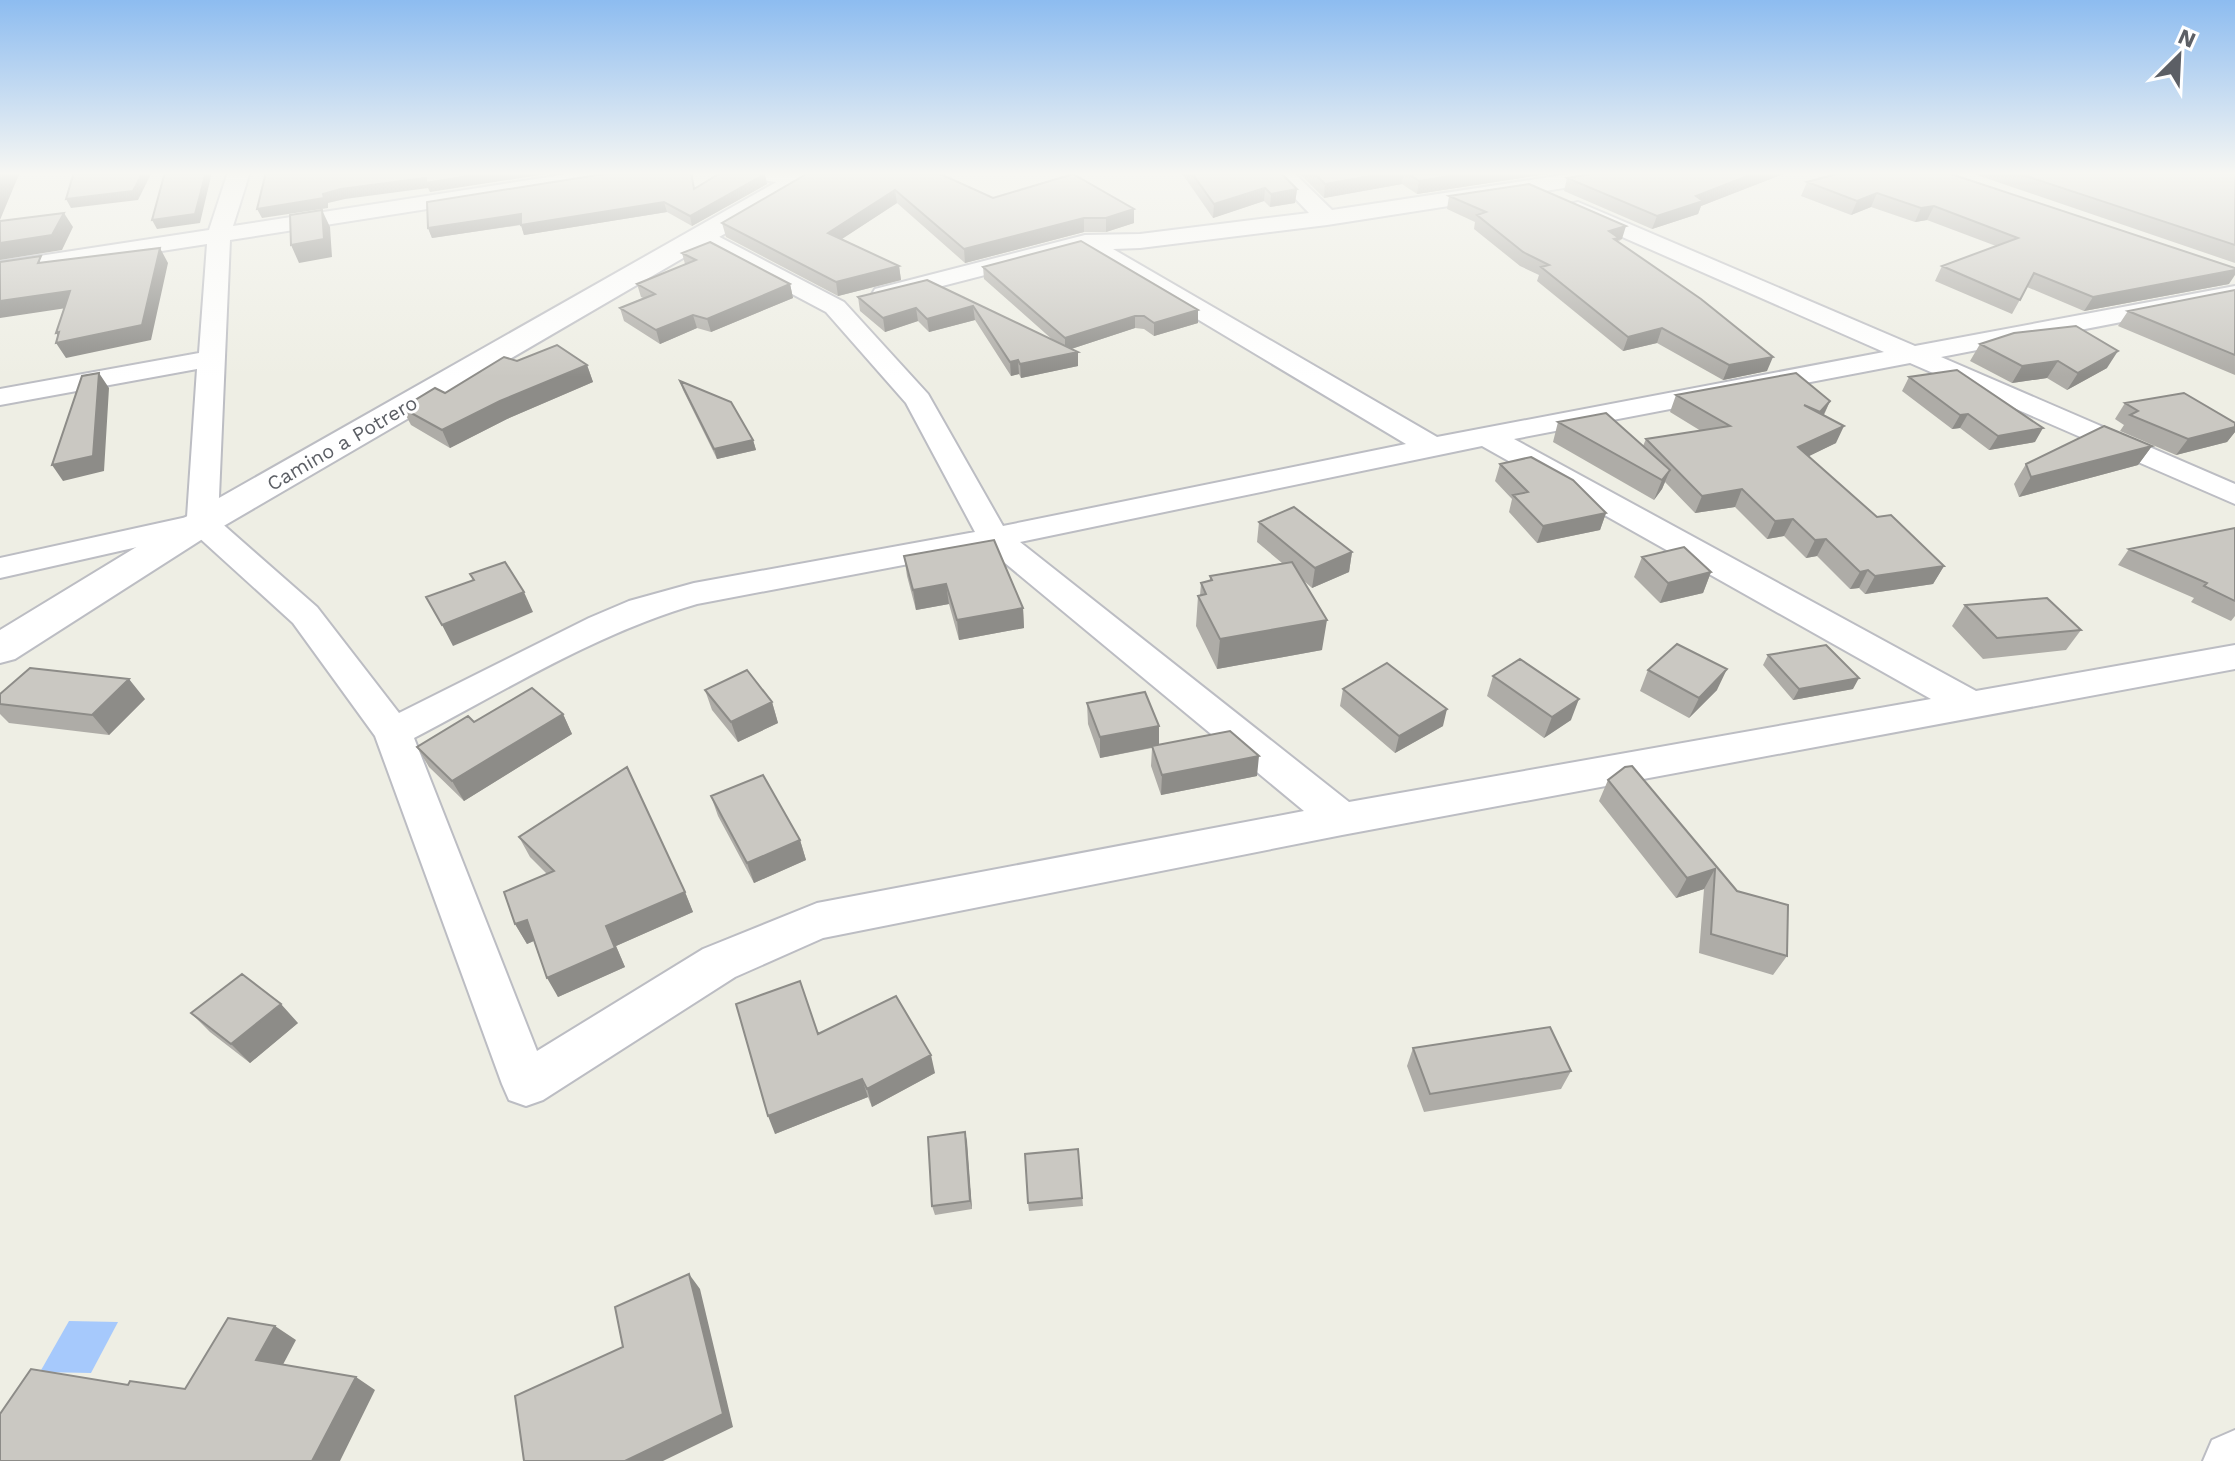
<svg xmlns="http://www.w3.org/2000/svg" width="2235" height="1461" viewBox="0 0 2235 1461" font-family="'Work Sans',sans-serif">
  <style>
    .water { fill: #a6c9fc }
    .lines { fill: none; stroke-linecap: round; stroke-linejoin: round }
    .minor-casing { stroke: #bcbdc3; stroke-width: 4 }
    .tertiary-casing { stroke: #bcbdc3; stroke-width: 4 }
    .minor { fill: #fff; fill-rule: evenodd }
    .tertiary { fill: #fff; fill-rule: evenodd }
    .wall { fill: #aeaca7 }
    .shaded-wall { fill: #8d8c88 }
    .building { fill: #cac8c2; stroke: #8d8c88; stroke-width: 2 }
    .labels { text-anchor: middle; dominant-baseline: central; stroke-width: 6; stroke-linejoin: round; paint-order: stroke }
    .far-street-label { font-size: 20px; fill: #5c5f65; stroke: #fff }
  </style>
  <rect width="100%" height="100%" fill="#eeeee4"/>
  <path class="water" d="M69 1321 118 1322 91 1373 40 1372Z"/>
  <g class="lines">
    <defs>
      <path id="minor" d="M228 172H250L233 226 581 172H635L625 178 230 240 218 520 317 607 399 713 589 618 629 601 694 583 975 532 906 403 826 312 694 242 690 237 694 232H710L844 302 928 394 1003 526 1406 444 1082 250 884 301 875 299 872 294 875 289 1085 235 1140 234 1309 213 1270 172H1293L1332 210 1583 172H1638L1628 178 1327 225 1140 248 1113 249 1437 437 1884 352 1570 214 1567 209 1570 204 1578 202 1915 346 2235 286V300L1941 357 2235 484V504L1910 363 1514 439 1976 691 2235 645V669L1342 835 823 938 735 977 543 1100 526 1106 509 1100 502 1084 375 736 293 623 195 534 0 578V558L187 517 197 369 0 405V389L199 353 207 244 0 276V262L209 230ZM1482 446 1931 699 1349 802 1020 542ZM988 549 1304 811 817 903 703 949 537 1051 414 738C506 690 597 633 697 604Z
        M745 172 806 175 809 180 798 186 747 177Z
        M2235 1430V1461H2203L2212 1440Z"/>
      <path id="tertiary" d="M794 172H825L822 177 215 531 15 659 0 663V630L189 515Z"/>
    </defs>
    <use href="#minor" class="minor-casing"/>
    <use href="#tertiary" class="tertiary-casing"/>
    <use href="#minor" class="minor"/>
    <use href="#tertiary" class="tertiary"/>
  </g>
  <path class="wall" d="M810 172 993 198 1134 223 1106 232H1084L965 263 897 203 842 239 899 266 901 280 838 296 726 237 722 223Z
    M1181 172H1280L1297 189 1295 203 1270 207 1264 201 1213 218Z
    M1298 172H1560L1417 194 1402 184 1324 198Z
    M1843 172 2229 284 2084 311 2027 287 2012 314 1935 281 1942 266 1996 246 1927 220 1915 222 1871 207 1851 215 1801 196 1807 182Z
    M1968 172H2235V263Z
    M1783 174 1701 206 1698 214 1652 229 1564 191 1567 178Z
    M767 184 692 226 667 212 524 235 521 225 432 238 428 228 695 189Z
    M1449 196 1622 239 1618 242 1767 371 1723 380 1657 343 1623 351 1537 281 1539 275 1520 266 1474 229 1475 222 1447 209Z
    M682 253 790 284 793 298 711 332 697 328 660 344 624 321 620 308 643 298 641 297 637 284 685 264Z
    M983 267 1198 310V323L1154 336 1144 329 1135 328 1071 349 1078 366 1021 378 1019 374 1011 376 975 320 929 332 918 321 885 332 860 311 858 297 927 280 1054 341 984 279Z
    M2235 290V375L2118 326 2128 311Z
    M1980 344 2107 368 2067 390 2047 378 2012 383 1970 361Z
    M587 365 593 382 507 419 450 448 411 425 402 408 445 393Z
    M1909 377 2035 442 1989 450 1960 428 1952 429 1902 391Z
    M680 381 753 440 756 450 717 459 683 390Z
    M1676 395 1830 401 1824 415 1836 443 1808 456 1877 517 1944 566 1933 584 1865 594 1859 588 1850 589 1817 556 1806 558 1784 536 1767 539 1735 507 1695 513 1665 482 1662 489 1654 500 1553 442 1558 422 1643 446 1646 439 1701 431 1670 412Z
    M2125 403 2235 423V432L2227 442 2176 455 2120 431 2124 425 2115 419Z
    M2152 446 2138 465 2019 497 2014 484 2026 464Z
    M1500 464 1606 513 1600 530 1537 543 1509 512 1512 499 1495 481Z
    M1259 522 1352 552 1349 572 1312 588 1304 581 1322 650 1217 669 1196 626 1198 596H1200L1201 583 1210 581V576L1282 563 1257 542Z
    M2235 528V616L2231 621 2191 602 2194 598 2118 565 2129 549Z
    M904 556 1023 608 1024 628 959 640 949 604 916 610 907 576Z
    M1642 557 1711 572 1703 593 1660 603 1634 577Z
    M1965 605 2081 630 2066 650 1983 659 1952 626Z
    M1768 655 1853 689 1793 700 1763 665Z
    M1648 670 1717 690 1689 718 1640 691Z
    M1493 676 1571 720 1544 738 1487 696Z
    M1343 689 1443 726 1395 753 1340 706Z
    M705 690 772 702 778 723 738 742 712 710Z
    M0 694 145 699 109 735 9 723 0 714Z
    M1087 703 1159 726V745L1257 776 1161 795 1151 766 1152 748 1100 758 1088 724Z
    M563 714 572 734 464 801 429 767 417 747 474 722Z
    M1625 767 1737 891 1787 956 1773 975 1699 953 1704 889 1676 898 1599 801 1608 780Z
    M711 796 800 840 806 860 754 883 718 816Z
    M519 837 685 892 693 912 616 946 625 967 558 997 534 941 527 944 515 924 547 874 530 857Z
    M191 1013 298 1023 250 1063 210 1032Z
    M818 1034 935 1073 872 1107 868 1097 775 1134Z
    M1413 1048 1571 1071 1561 1089 1424 1112 1407 1066Z
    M965 1132 972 1209 935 1215 932 1206Z
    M1078 1149 1083 1206 1029 1211 1028 1203Z"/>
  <path class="shaded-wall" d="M5 172H20L0 220V184Z
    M143 172H152L138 200 71 208 66 199Z
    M206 172H212L200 223 157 229 152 220Z
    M494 172H559L430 192 428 188 345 199 328 203V208L262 218 257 209 341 189 426 178Z
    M1395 172H1403L1402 184 1324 198 1325 184Z
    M1476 172H1560L1417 194 1419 181Z
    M1758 172H1783V174L1701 206 1698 214 1652 229 1657 216 1696 196Z
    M765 174 767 184 692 226 690 216Z
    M1265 188 1264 201 1213 218 1214 204Z
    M1297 189 1295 203 1270 207 1271 194Z
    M895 190 897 203 831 246 828 233Z
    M1877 193 1871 207 1851 215 1857 201Z
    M664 202 667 212 524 235 521 225Z
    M1934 206 1927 220 1915 222 1921 208Z
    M1134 209V223L1106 232V218Z
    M322 210 330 227 332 257 299 263 291 245Z
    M64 213 73 227 62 250 0 260V243Z
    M521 214 524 224 432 238 428 228Z
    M1084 218V232L965 263 964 249Z
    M1626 226 1622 239 1618 240 1615 252 1609 231Z
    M160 248 168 263 151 340 66 358 56 343 62 341 56 333Z
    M899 266 901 280 838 296 836 282Z
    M2235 270V275L2229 284 2084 311 2093 297Z
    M790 284 793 298 711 332 707 319Z
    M70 291 80 306 0 318V301Z
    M973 306 975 320 929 332 927 319Z
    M916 308 918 321 885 332 883 318Z
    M1198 310V323L1154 336V323Z
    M693 315 697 328 660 344 656 330Z
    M1135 316V328L1065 351V338Z
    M1662 328 1657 343 1623 351 1628 337Z
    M2118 351 2107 368 2067 390 2078 373Z
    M1078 352V366L1021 378 1020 364Z
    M1773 357 1767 371 1723 380 1729 365Z
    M1018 360 1019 374 1011 376 1010 362Z
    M2058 361 2047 378 2012 383 2022 366Z
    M587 365 593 382 507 419 450 448 442 430 500 401Z
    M99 373 109 388 104 471 63 481 52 465Z
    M1830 401 1822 418 1820 412Z
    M1968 414 1960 428 1952 429 1960 415Z
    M1844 426 1836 443 1791 465 1798 447Z
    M2235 427V432L2227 442 2176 455 2188 439Z
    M2043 428 2035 442 1989 450 1998 436Z
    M753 440 756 450 717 459 714 449Z
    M2152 446 2138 465 2019 497 2031 477Z
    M1670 470 1662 489 1654 500 1662 480Z
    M1742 489 1735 507 1695 513 1702 496Z
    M1606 513 1600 530 1537 543 1543 526Z
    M1793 519 1784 536 1767 539 1775 521Z
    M1826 539 1817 556 1806 558 1815 540Z
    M1352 552 1349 572 1312 588 1315 568Z
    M1944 566 1933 584 1865 594 1875 576Z
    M1868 570 1859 588 1850 589 1860 572Z
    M1711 572 1703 593 1660 603 1668 583Z
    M946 584 949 604 916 610 913 590Z
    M524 592 533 612 453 646 442 625Z
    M1023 608 1024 628 959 640 957 620Z
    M1327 620 1322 650 1217 669 1220 639Z
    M1727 669 1717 690 1689 718 1699 698Z
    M1859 678 1853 689 1793 700 1799 689Z
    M129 679 145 699 109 735 92 715Z
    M1579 699 1571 720 1544 738 1552 717Z
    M772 702 778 723 738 742 731 722Z
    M1447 709 1443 726 1395 753 1399 736Z
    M563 714 572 734 464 801 452 781Z
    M1159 726V746L1100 758V737Z
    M1259 756 1257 776 1161 795 1162 775Z
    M800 840 806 860 754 883 747 863Z
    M1715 869 1704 889 1676 898 1687 878Z
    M685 892 693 912 616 946 625 967 558 997 547 978 606 926Z
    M527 920 538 939 527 944 515 924Z
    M281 1004 298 1023 250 1063 231 1044Z
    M931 1055 935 1073 872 1107 867 1089Z
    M862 1079 868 1097 775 1134 768 1116Z
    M965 1132 967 1141 972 1209 970 1201Z
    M689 1274 700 1289 733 1427 663 1461H625Z
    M275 1326 296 1340 278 1374 256 1360Z
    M356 1377 375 1390 340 1461H312Z"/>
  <path class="building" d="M0 172H5L0 184Z
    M74 172H143L133 191 66 199Z
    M165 172H206L195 214 152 220Z
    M266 172H494L426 183V178L341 189 323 194 324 198 257 209Z
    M616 172H691L694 189 722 172H756L765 174 690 216 664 202 521 225V214L428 228 427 202Z
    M810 172H936L993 198 1073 174 1134 209 1106 218H1084L964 249 895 190 828 233 899 266 836 282 722 223Z
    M1191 172H1280L1297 189 1271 194 1265 188 1214 204Z
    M1313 172H1395L1325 184Z
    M1406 172H1476L1419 181Z
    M1603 172H1758L1696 196 1703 201 1657 216 1567 178Z
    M1843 172H1945L2235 268V270L2093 297 2034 273 2020 300 1942 266 2018 238 1934 206 1921 208 1877 193 1857 201 1807 182Z
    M2014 172H2235V245Z
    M1529 184 1626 226 1609 231 1619 238 1614 239 1701 299 1773 357 1729 365 1662 328 1628 337 1541 267 1549 265 1523 252 1477 215 1486 212 1449 196Z
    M322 210 324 239 291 245 290 215Z
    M64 213 52 235 0 243V221Z
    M1081 241 1198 310 1154 323 1144 316H1135L1065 338 983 267Z
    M710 242 790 284 707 319 693 315 656 330 620 308 655 294 637 284 696 260 682 253Z
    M160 248 142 325 56 343 59 332 56 333 70 291 0 301V262L41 256 38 263Z
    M927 280 1078 352 1020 364 1018 360 1010 362 973 306 927 319 916 308 883 318 858 297Z
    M2235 290V355L2128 311Z
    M2076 326 2118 351 2078 373 2058 361 2022 366 1980 344 2014 333Z
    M557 345 587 365 500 401 442 430 402 408 435 388 445 393 504 357 517 361Z
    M1957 370 2043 428 1998 436 1968 414 1960 415 1909 377Z
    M99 373 93 456 52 465 82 376Z
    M1796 373 1830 401 1820 412 1804 405 1844 426 1798 447 1877 517 1891 515 1944 566 1875 576 1868 570 1860 572 1826 539 1815 540 1793 519 1775 521 1742 489 1702 496 1646 439 1730 426 1676 395Z
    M680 381 731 402 753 440 714 449Z
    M2184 393 2235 423V427L2188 439 2130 415 2138 411 2125 403Z
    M1606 413 1670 470 1662 480 1558 422Z
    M2104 426 2152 446 2031 477 2026 464Z
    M1531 457 1573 480 1606 513 1543 526 1513 495 1528 492 1500 464Z
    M1294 507 1352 552 1315 568 1259 522Z
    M2235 528V601L2204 586 2207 583 2129 549Z
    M994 540 1023 608 957 620 946 584 913 590 904 556Z
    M1684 547 1711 572 1668 583 1642 557Z
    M505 562 524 592 442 625 426 597 474 580 470 574Z
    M1292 562 1327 620 1220 639 1198 596 1206 594 1201 583 1212 580 1210 576Z
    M2047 598 2081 630 1997 638 1965 605Z
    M1677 644 1727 669 1699 698 1648 670Z
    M1826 645 1859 678 1799 689 1768 655Z
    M1520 659 1579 699 1552 717 1493 676Z
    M1387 663 1447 709 1399 736 1343 689Z
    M30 668 129 679 92 715 0 704V694Z
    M747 670 772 702 731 722 705 690Z
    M532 688 563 714 452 781 417 747 468 716 474 722Z
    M1145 692 1159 726 1100 737 1087 703Z
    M1230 731 1259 756 1162 775 1152 746Z
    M1632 766 1737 891 1788 905 1787 956 1711 934 1715 869 1687 878 1608 780 1625 767Z
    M627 767 685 892 606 926 615 948 547 978 527 920 515 924 504 892 554 871 519 837Z
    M763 775 800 840 747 863 711 796Z
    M242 974 281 1004 231 1044 191 1013Z
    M800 981 818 1034 896 996 931 1055 867 1089 862 1079 768 1116 736 1004Z
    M1550 1027 1571 1071 1430 1094 1413 1048Z
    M965 1132 970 1201 932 1206 928 1137Z
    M1078 1149 1082 1198 1028 1203 1025 1154Z
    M689 1274 723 1414 625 1461H524L515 1396 623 1347 615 1307Z
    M228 1318 275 1326 256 1360 356 1377 312 1461H0V1414L31 1369 128 1385 130 1381 185 1389Z"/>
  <linearGradient id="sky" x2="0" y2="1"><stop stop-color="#8dbcf0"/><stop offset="0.46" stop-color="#f7f7f3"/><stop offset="1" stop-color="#f7f7f3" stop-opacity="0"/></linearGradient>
  <rect width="2235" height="377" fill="url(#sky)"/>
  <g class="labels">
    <g class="far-street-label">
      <text transform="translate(342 443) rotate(-30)">Camino a Potrero</text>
    </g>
  </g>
  <g transform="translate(2179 56) rotate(24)" stroke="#ffffff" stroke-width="6" paint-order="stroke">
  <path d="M0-6L14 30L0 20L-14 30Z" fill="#5c5f65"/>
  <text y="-12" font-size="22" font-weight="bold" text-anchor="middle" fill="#5c5f65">N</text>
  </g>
</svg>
